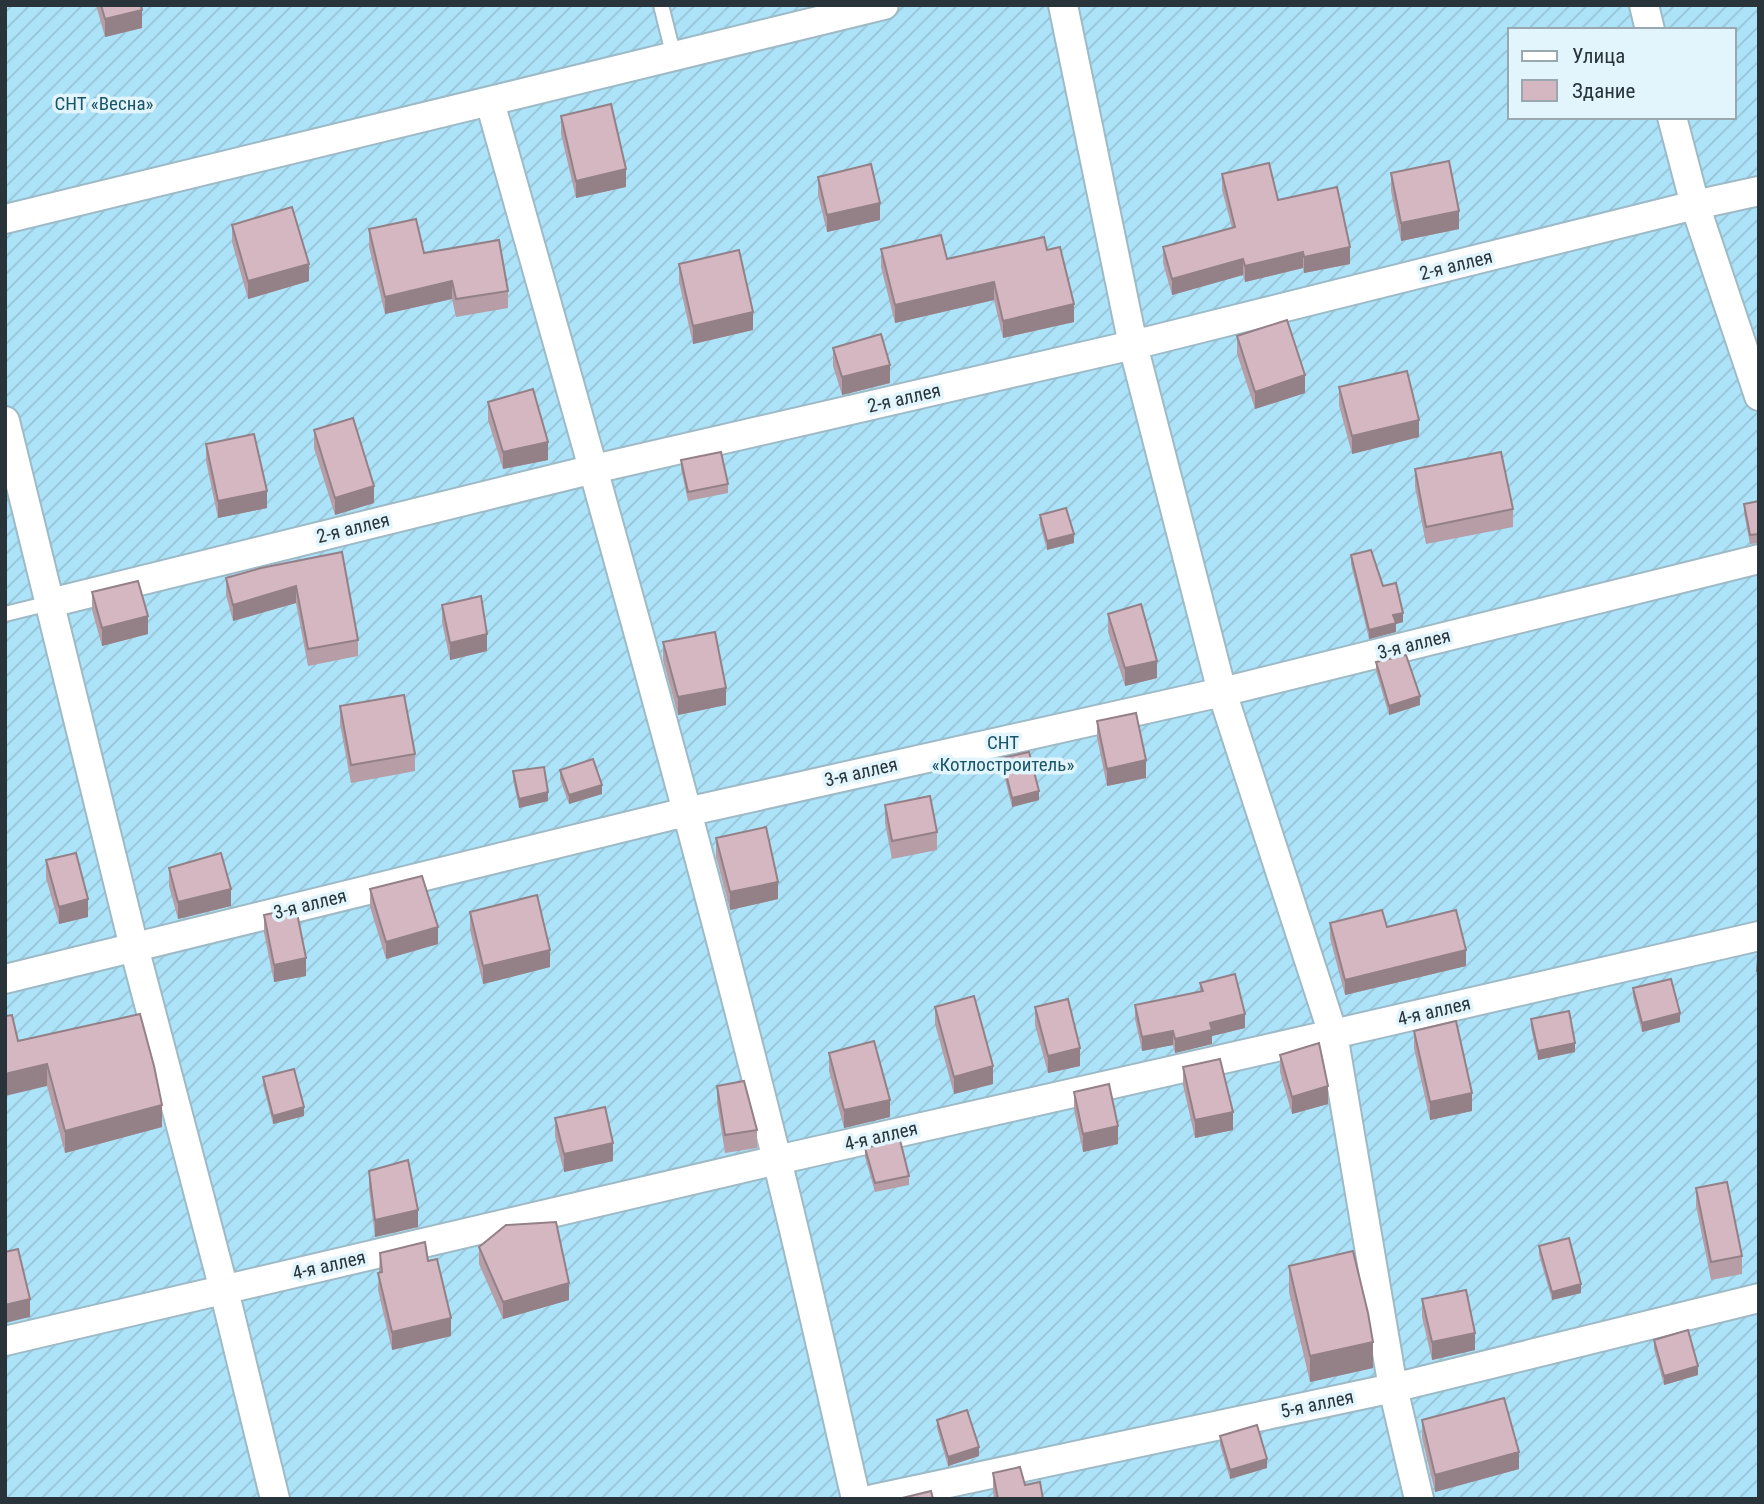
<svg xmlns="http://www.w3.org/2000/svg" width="1764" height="1504" viewBox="0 0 1764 1504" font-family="'Roboto Condensed',sans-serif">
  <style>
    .garden { fill: url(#garden-furrows); fill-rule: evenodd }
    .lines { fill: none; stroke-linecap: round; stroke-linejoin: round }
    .lane-casing { stroke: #9dbac6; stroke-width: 18 }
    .street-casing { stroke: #9dbac6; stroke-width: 32 }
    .lane { stroke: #fff; stroke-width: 14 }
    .street { stroke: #fff; stroke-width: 28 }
    .wall { fill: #b69da6 }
    .shaded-wall { fill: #948087 }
    .building { fill: #d4b7c1; stroke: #948087; stroke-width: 2 }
    .labels { text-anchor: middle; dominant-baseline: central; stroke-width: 7; stroke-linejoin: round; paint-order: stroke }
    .park-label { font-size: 19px; fill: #195468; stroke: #e3f5fc }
    .street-label { font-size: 19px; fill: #283439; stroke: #e3f5fc }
  </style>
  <defs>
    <pattern id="garden-furrows" width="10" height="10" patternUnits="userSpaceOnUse" patternTransform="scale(1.75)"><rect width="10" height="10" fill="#ade3f9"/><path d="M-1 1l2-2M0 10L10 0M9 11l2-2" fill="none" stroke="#95c3d6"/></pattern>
  </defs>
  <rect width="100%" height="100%" fill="#e3f5fc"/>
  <path class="garden" d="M5 5H1759V1499H5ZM1510 30H1734V117H1510Z"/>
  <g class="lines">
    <defs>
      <path id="lane" d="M661 5 674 57
        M5 614 50 603"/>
      <path id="street" d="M1063 5 1133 345 1222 692 1333 1034 1393 1388 1419 1499
        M1644 5 1650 30
        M490 102C589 453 689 805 777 1160 805 1272 830 1386 856 1499
        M1672 117 1695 205 1759 396
        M5 219 884 5
        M5 421 134 947 224 1290 275 1499
        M50 603 594 469 1133 345 1695 205 1759 191
        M5 979 686 812 1222 692 1759 559
        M5 1341 777 1160 1333 1034 1759 936
        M874 1499 1393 1388 1759 1298"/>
    </defs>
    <use href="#lane" class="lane-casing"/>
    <use href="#street" class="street-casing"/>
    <use href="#lane" class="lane"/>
    <use href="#street" class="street"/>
  </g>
  <path class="wall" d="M96 5H141L142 28 105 37Z
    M561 116 626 187 576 198 561 134Z
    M1391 173 1459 229 1401 241 1391 191Z
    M1222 174 1278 200 1350 264 1304 273 1303 268 1245 282 1243 275 1172 295 1163 263V247L1232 228 1222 190Z
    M818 177 880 220 827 232 818 195Z
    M232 225 309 281 248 299 232 242Z
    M369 229 508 291V308L456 317 452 299 385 314 369 247Z
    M881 249 947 259 1047 250 1074 322 1003 338 994 300 895 323 881 267Z
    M679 264 753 330 693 344 679 282Z
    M1237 336 1305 393 1255 409 1237 354Z
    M833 348 890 383 842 395 833 366Z
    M1339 387 1419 437 1352 454 1339 405Z
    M488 402 548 460 503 469 488 420Z
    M314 430 374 503 335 515 314 448Z
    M206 444 267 508 218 518 206 461Z
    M681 460 728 484V493L688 501 681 469Z
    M1415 469 1513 509V527L1426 544 1415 487Z
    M1759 501V543L1750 544 1744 513V504Z
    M1040 515 1074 543 1047 550 1040 524Z
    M342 552 358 640V656L308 666 296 603 233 621 226 595V578Z
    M1351 555 1383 586 1403 622 1396 624V632L1369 639 1351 564Z
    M92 592 148 634 102 646 92 610Z
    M442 605 487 651 450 660 442 622Z
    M1108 614 1157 678 1125 686 1108 632Z
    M663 642 726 705 678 715 663 660Z
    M1376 662 1420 705 1389 715 1376 671Z
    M340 706 415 754V771L351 783 340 724Z
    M1097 721 1146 778 1107 786 1097 738Z
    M1002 758 1039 800 1012 807 1002 767Z
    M560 770 602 794 569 804 560 779Z
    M513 771 548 801 519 808 513 780Z
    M885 805 937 832V850L892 859 885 823Z
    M716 838 778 899 730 910 716 856Z
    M46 860 88 917 59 924 46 878Z
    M169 868 231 906 178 919 169 886Z
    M370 889 438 944 386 959 370 907Z
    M470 912 550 967 483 984 470 930Z
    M264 915 306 976 274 982 264 933Z
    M1330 923 1387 927 1466 966 1345 995 1330 938Z
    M1200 983 1245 1028 1212 1036V1044L1175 1053 1173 1045 1142 1051 1135 1019V1005L1200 992Z
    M1633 988 1680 1022 1642 1032 1633 997Z
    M935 1007 993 1084 954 1094 935 1024Z
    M1035 1007 1080 1066 1048 1073 1035 1025Z
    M1531 1019 1575 1052 1538 1060 1531 1028Z
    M1414 1031 1472 1111 1430 1120 1414 1048Z
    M18 1041 162 1127 65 1153 47 1086Z
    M829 1053 890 1117 844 1128 829 1071Z
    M1280 1055 1328 1104 1292 1114 1280 1072Z
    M1183 1067 1233 1130 1195 1138 1183 1085Z
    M263 1077 304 1116 273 1124 263 1085Z
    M717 1086 757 1130V1148L725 1153 717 1103Z
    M1074 1092 1118 1144 1083 1152 1074 1110Z
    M555 1118 613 1161 564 1172 555 1136Z
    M865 1148 909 1176V1185L875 1192 865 1157Z
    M369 1171 418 1227 375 1237 369 1189Z
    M1696 1188 1742 1256V1274L1711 1280 1696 1206Z
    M1539 1246 1581 1293 1552 1300 1539 1255Z
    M479 1247 569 1300 503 1319 479 1264Z
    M380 1253 428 1261 451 1336 392 1350 378 1290Z
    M1289 1266 1373 1368 1310 1382 1289 1292Z
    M1422 1299 1475 1350 1432 1360 1422 1317Z
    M1654 1340 1698 1375 1664 1385 1654 1349Z
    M937 1420 979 1456 948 1466 937 1428Z
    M1422 1420 1519 1469 1435 1492 1422 1438Z
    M1220 1436 1267 1468 1230 1479 1220 1445Z
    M993 1473 1025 1485 1043 1499H994L993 1491Z"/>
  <path class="shaded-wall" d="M142 10V28L105 37V19Z
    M626 169V187L576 198V181Z
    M880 203V220L827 232V215Z
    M1459 211V229L1401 241V223Z
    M1350 247V264L1304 273V257Z
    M1303 252V268L1245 282V266Z
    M1243 259V275L1172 295V279Z
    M309 264V281L248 299V281Z
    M452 281V299L385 314V297Z
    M994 282V300L895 323V305Z
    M1074 304V322L1003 338V321Z
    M753 312V330L693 344V326Z
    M890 365V383L842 395V377Z
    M1305 375V393L1255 409V392Z
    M1419 420V437L1352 454V436Z
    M548 442V460L503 469V452Z
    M374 486V503L335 515V498Z
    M267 491V508L218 518V501Z
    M1074 534V543L1047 550V541Z
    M296 586V603L233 621V605Z
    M1403 613V622L1396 624V632L1369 639V630L1393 615Z
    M148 616V634L102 646V628Z
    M487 634V651L450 660V643Z
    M1157 661V678L1125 686V668Z
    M726 688V705L678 715V697Z
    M1420 696V705L1389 715V706Z
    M1146 760V778L1107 786V769Z
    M602 785V794L569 804V795Z
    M1039 791V800L1012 807V798Z
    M548 792V801L519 808V799Z
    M778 882V899L730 910V892Z
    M231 889V906L178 919V902Z
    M88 899V917L59 924V907Z
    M438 927V944L386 959V942Z
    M550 950V967L483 984V966Z
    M1466 950V966L1345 995V980Z
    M306 958V976L274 982V965Z
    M1680 1013V1022L1642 1032V1023Z
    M1245 1014V1028L1212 1036V1044L1175 1053V1039L1210 1023Z
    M1173 1031V1045L1142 1051V1037Z
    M1575 1043V1052L1538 1060V1051Z
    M1080 1048V1066L1048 1073V1056Z
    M47 1064V1086L5 1096V1074Z
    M993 1066V1084L954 1094V1077Z
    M1328 1086V1104L1292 1114V1097Z
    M1472 1093V1111L1430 1120V1102Z
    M890 1100V1117L844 1128V1110Z
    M162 1105V1127L65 1153V1131Z
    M304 1107V1116L273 1124V1116Z
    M1233 1112V1130L1195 1138V1120Z
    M1118 1126V1144L1083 1152V1134Z
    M613 1143V1161L564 1172V1154Z
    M418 1210V1227L375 1237V1220Z
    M569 1283V1300L503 1319V1302Z
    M1581 1284V1293L1552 1300V1292Z
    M30 1299V1317L5 1323V1305Z
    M451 1318V1336L392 1350V1332Z
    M1475 1333V1350L1432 1360V1342Z
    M1373 1342V1368L1310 1382V1356Z
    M1698 1366V1375L1664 1385V1376Z
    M979 1447V1456L948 1466V1457Z
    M1519 1452V1469L1435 1492V1475Z
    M1267 1459V1468L1230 1479V1470Z"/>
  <path class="building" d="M101 5H141L142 10 105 19Z
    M611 104 626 169 576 181 561 116Z
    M1449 161 1459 211 1401 223 1391 173Z
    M1269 163 1278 200 1337 187 1350 247 1304 257 1303 252 1245 266 1243 259 1172 279 1163 247 1235 227 1222 174Z
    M871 164 880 203 827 215 818 177Z
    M292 207 309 264 248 281 232 225Z
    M416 219 424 253 499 240 508 291 456 299 452 281 385 297 369 229Z
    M941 235 947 259 1044 237 1047 250 1060 247 1074 304 1003 321 994 282 895 305 881 249Z
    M739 250 753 312 693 326 679 264Z
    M1287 320 1305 375 1255 392 1237 336Z
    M881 334 890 365 842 377 833 348Z
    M1407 371 1419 420 1352 436 1339 387Z
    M533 389 548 442 503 452 488 402Z
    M353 418 374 486 335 498 314 430Z
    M254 434 267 491 218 501 206 444Z
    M721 452 728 484 688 492 681 460Z
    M1501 452 1513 509 1426 527 1415 469Z
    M1759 501V534L1750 535 1744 504Z
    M1066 508 1074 534 1047 541 1040 515Z
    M1371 550 1383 586 1396 583 1403 613 1393 615 1396 623 1369 630 1351 555Z
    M342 552 358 640 308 649 296 586 233 605 226 578 261 568Z
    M138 581 148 616 102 628 92 592Z
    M481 596 487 634 450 643 442 605Z
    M1141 604 1157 661 1125 668 1108 614Z
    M715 632 726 688 678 697 663 642Z
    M1406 655 1420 696 1389 706 1376 662Z
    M404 695 415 754 351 765 340 706Z
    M1136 713 1146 760 1107 769 1097 721Z
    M1029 752 1039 791 1012 798 1002 758Z
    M593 759 602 785 569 795 560 770Z
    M544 767 548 792 519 799 513 771Z
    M930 796 937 832 892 841 885 805Z
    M766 827 778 882 730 892 716 838Z
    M76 853 88 899 59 907 46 860Z
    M221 853 231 889 178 902 169 868Z
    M422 876 438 927 386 942 370 889Z
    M537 895 550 950 483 966 470 912Z
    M296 908 306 958 274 965 264 915Z
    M1382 910 1387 927 1456 910 1466 950 1345 980 1330 923Z
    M1759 944V971H1757Z
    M1235 974 1245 1014 1210 1023 1212 1030 1175 1039 1173 1031 1142 1037 1135 1005 1203 991 1200 983Z
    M1671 979 1680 1013 1642 1023 1633 988Z
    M974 996 993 1066 954 1077 935 1007Z
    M1068 999 1080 1048 1048 1056 1035 1007Z
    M1569 1011 1575 1043 1538 1051 1531 1019Z
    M140 1014 154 1066 162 1105 65 1131 47 1064 5 1074V1016L12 1015 18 1041Z
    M1456 1021 1472 1093 1430 1102 1414 1031Z
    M874 1041 890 1100 844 1110 829 1053Z
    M1319 1043 1328 1086 1292 1097 1280 1055Z
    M1220 1059 1233 1112 1195 1120 1183 1067Z
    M294 1069 304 1107 273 1116 263 1077Z
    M744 1081 757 1130 725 1135 717 1086Z
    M1109 1084 1118 1126 1083 1134 1074 1092Z
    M605 1107 613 1143 564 1154 555 1118Z
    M900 1140 909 1176 875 1183 865 1148Z
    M408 1160 418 1210 375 1220 369 1171Z
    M1727 1182 1742 1256 1711 1262 1696 1188Z
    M556 1222 569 1283 503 1302 479 1247 506 1225Z
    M1569 1238 1581 1284 1552 1292 1539 1246Z
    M425 1242 428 1261 437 1259 451 1318 392 1332 378 1273 382 1272 380 1253Z
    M18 1249 30 1299 5 1305V1252Z
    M1353 1251 1368 1313 1373 1342 1310 1356 1289 1266Z
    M1466 1290 1475 1333 1432 1342 1422 1299Z
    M1688 1330 1698 1366 1664 1376 1654 1340Z
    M1504 1398 1519 1452 1435 1475 1422 1420Z
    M967 1410 979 1447 948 1457 937 1420Z
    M1257 1425 1267 1459 1230 1470 1220 1436Z
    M1020 1467 1025 1485 1040 1482 1043 1499H998L993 1473Z
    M931 1491 933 1499H898Z"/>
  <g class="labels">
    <g class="park-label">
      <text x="104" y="103">СНТ «Весна»</text>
      <text x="1003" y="742">СНТ<tspan x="1003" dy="22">«Котлостроитель»</tspan></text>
    </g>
    <g class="street-label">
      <text transform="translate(1456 265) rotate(-14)">2-я аллея</text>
      <text transform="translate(904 398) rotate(-13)">2-я аллея</text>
      <text transform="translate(353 528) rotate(-14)">2-я аллея</text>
      <text transform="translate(1414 644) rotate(-14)">3-я аллея</text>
      <text transform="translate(861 772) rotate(-13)">3-я аллея</text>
      <text transform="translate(310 904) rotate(-14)">3-я аллея</text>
      <text transform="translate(1434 1011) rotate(-13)">4-я аллея</text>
      <text transform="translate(881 1136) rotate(-13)">4-я аллея</text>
      <text transform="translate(329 1265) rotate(-13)">4-я аллея</text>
      <text transform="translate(1317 1404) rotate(-12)">5-я аллея</text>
    </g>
  </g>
  <rect width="1764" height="1504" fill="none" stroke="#283439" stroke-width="14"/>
  <rect x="1508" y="28" width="228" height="91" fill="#e3f5fc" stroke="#98a8ae" stroke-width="2"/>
  <rect x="1522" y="51" width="35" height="10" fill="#ffffff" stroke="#98a8ae" stroke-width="2"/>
  <text x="1572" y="63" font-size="21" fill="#283439">Улица</text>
  <rect x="1522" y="80" width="35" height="21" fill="#d4b7c1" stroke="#98a8ae" stroke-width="2"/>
  <text x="1572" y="98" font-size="21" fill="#283439">Здание</text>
</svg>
